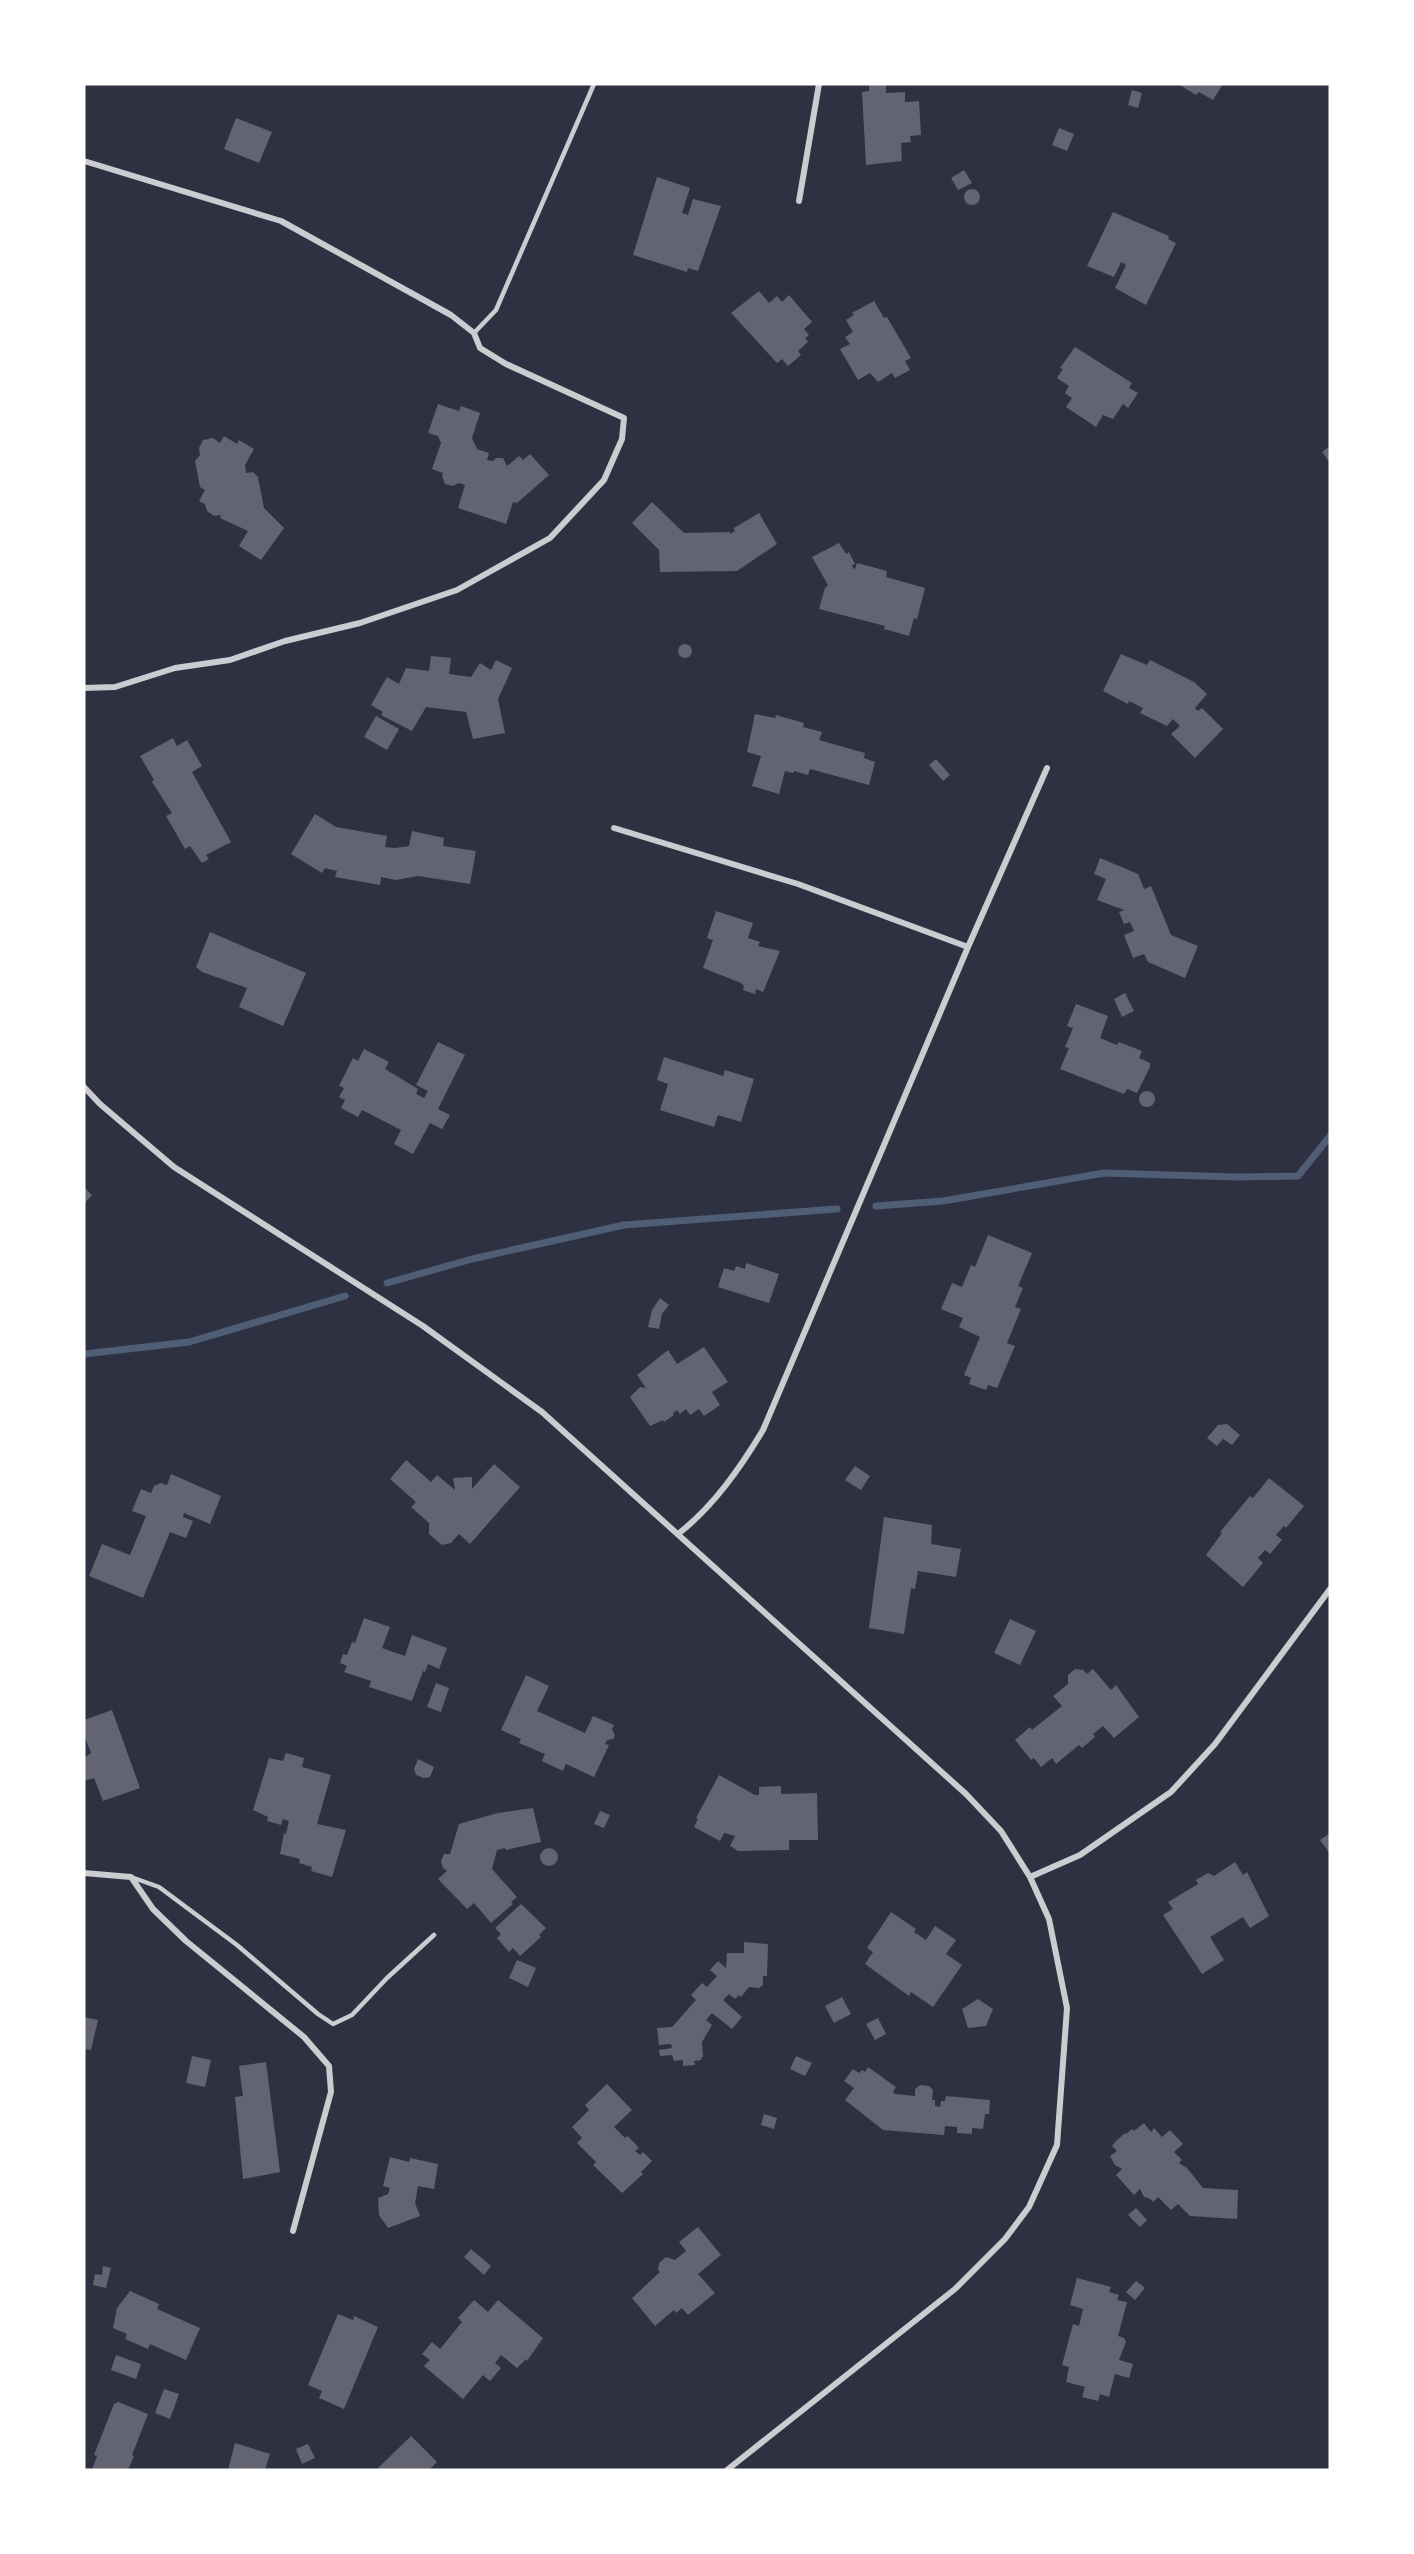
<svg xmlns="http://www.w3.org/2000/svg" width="1414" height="2554" viewBox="0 0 1414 2554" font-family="Inter,sans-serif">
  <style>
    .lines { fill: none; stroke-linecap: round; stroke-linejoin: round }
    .stream { stroke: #4f5d75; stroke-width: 7 }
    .building { fill: #626471 }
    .service { stroke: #caccd0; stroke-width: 4.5 }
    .minor { stroke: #caccd0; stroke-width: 6 }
  </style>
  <rect width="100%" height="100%" fill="#2d3142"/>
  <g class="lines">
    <path class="stream" d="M876 1206 943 1201 1104 1173 1236 1177 1298 1176 1330 1136
      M387 1283 472 1259 624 1225 837 1209
      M84 1354 189 1342 345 1296"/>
  </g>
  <path class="building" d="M869 84H886V93L905 92V102L919 101 921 135 910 136 911 142 901 143 902 161 866 165 862 92 869 91Z
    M1178 84H1223L1213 100 1199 92 1196 95Z
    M1132 90 1142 93 1138 108 1128 105Z
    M236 118 272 132 259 163 224 149Z
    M1059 128 1074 134 1067 151 1052 145Z
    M964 170 972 183 958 190 951 178Z
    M657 177 690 188 682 213 688 215 693 199 721 206 698 271 688 268 687 272 633 255Z
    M964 197a8 8 0 1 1 16 0a8 8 0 1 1-16 0Z
    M1113 212 1169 236 1168 239 1176 243 1146 305 1115 288 1126 265 1121 262 1114 277 1087 266Z
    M759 291 769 303 777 296 782 302 789 295 812 322 804 329 809 335 805 338 808 342 798 351 801 355 788 366 782 359 777 363 731 313Z
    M874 301 884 318 887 317 911 358 905 361 910 370 895 378 892 373 878 382 870 373 858 380 840 349 850 344 845 337 853 332 846 320 854 315 852 313Z
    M1075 347 1132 383 1129 388 1138 393 1128 408 1123 404 1113 419 1103 415 1096 427 1066 407 1072 398 1065 393 1069 386 1057 378 1063 369 1060 368Z
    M438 404 459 411 461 406 480 413 472 438 477 449 489 453 487 460 493 461 496 458H503L507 466 519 456 523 460 530 454 549 475 517 503 513 502 506 524 458 508 465 485 459 483 453 486 445 484 442 476 443 473 432 469 441 443 438 436 428 433Z
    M224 436 237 444 239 440 254 449 245 465 246 473 253 472 258 477 264 508 284 528 261 560 239 546 248 531 220 518 221 515 214 516 207 511 205 504 199 501 205 490 200 487 195 461 200 455 199 448 203 440 213 438 220 443Z
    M1330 446V463L1322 452Z
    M652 502 684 533 730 532V534L735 531 734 528 759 513 777 544 737 571 660 572 659 550 632 523Z
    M839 543 846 554 849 552 855 564 852 565 853 568 855 569 857 563 887 571 886 577 925 588 917 619 914 618 909 636 884 629 885 626 819 609 825 588 828 585 812 557Z
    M678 651a7 7 0 1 1 14 0a7 7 0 1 1-14 0Z
    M1121 654 1147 665 1150 660 1194 682 1207 694 1195 708 1198 711 1202 708 1223 729 1195 758 1171 734 1180 726 1173 719 1167 726 1140 713 1143 708 1129 701 1128 704 1103 691Z
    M431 656 451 658 449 674 471 677 480 663 491 670 496 660 512 668 498 699 505 733 473 739 466 712 426 707 412 731 381 715 383 712 371 705 387 677 399 684 406 668 429 671Z
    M755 714 775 718 776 715 804 723 803 727 822 732 819 740 865 753 864 758 875 762 869 785 810 769 808 775 794 771 793 773 785 771 779 794 752 786 761 756 747 752Z
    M376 716 399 729 387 750 364 737Z
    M173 738 177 746 187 740 202 766 192 772 231 842 206 855 209 859 202 863 190 846 185 849 166 816 172 813 152 782 154 780 140 756Z
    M936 759 950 775 943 781 929 765Z
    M315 814 336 827 387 836 385 847 395 848 409 846 412 831 444 838 443 846 476 851 470 884 418 876 396 880 381 877 380 885 335 877 337 871 325 868 322 873 291 854Z
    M1100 858 1138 874 1144 889 1151 886 1171 935 1198 946 1185 978 1148 962 1144 954 1133 958 1124 935 1134 931 1130 922 1124 924 1119 912 1124 910 1097 900 1106 879 1094 874Z
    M716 911 753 923 748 938 760 942 758 946 780 951 763 992 756 989 755 994 743 990 744 986 741 983 703 968 713 940 707 938Z
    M210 932 306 973 283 1026 239 1007 247 988 202 972 196 967Z
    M1125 993 1134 1011 1122 1017 1114 999Z
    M1076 1004 1108 1016 1100 1038 1117 1045 1119 1042 1142 1051 1139 1058 1150 1063V1067L1137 1093 1127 1089 1124 1094 1060 1069 1069 1048 1065 1047 1073 1028 1067 1026Z
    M438 1042 465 1055 438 1109 450 1115 442 1129 430 1123 413 1154 394 1144 401 1130 362 1110 358 1117 341 1108 345 1100 339 1097 344 1088 339 1086 353 1058 358 1061 364 1049 389 1062 385 1069 418 1089 416 1094 424 1098 428 1091 416 1085Z
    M664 1057 723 1076 725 1070 754 1079 741 1122 718 1115 714 1127 660 1110 668 1084 657 1080Z
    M1139 1099a8 8 0 1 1 16 0a8 8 0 1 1-16 0Z
    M84 1187 92 1195 84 1204Z
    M988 1235 1032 1253 1018 1286 1023 1288 1015 1307 1021 1309 1007 1343 1015 1346 997 1388 988 1385 986 1390 969 1384 971 1378 964 1375 980 1337 959 1327 963 1318 941 1309 952 1283 962 1287 971 1265 975 1267Z
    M746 1263 779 1274 769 1303 718 1287 724 1268 734 1271 736 1266 745 1269Z
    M660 1298 669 1305 662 1314 659 1329 648 1327 652 1310Z
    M704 1347 728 1382 712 1392 720 1405 704 1416 699 1409 690 1415 686 1409 680 1414 677 1410 673 1413 674 1415 664 1422 663 1420 650 1426 630 1397 640 1387 646 1388 637 1375 668 1350 677 1364Z
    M1227 1424 1240 1435 1232 1445 1223 1439 1217 1446 1207 1438 1218 1425Z
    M406 1460 431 1482 437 1475 455 1490 453 1478 472 1477V1489L494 1464 520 1487 470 1544 459 1534 451 1543 442 1545 429 1534V1523L411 1507 416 1502 390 1479Z
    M855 1466 870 1476 861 1490 845 1480Z
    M171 1474 221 1496 210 1524 184 1513 183 1517 193 1521 186 1538 170 1532 143 1598 89 1576 102 1544 130 1555 146 1516 132 1511 141 1489 151 1493 154 1486 161 1483 167 1485Z
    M1269 1478 1304 1506 1286 1528 1284 1526 1276 1535 1282 1540 1270 1554 1265 1550 1258 1558 1263 1563 1243 1587 1206 1555 1222 1533 1220 1532 1250 1496 1253 1498Z
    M884 1517 932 1525 931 1544 961 1549 956 1577 918 1571 915 1589 911 1588 904 1634 869 1628Z
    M364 1618 390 1627 382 1648 405 1656 412 1635 447 1648 439 1669 428 1664 425 1672 423 1671 412 1701 369 1687 371 1681 344 1672 347 1666 340 1663 343 1654 347 1655 352 1642 355 1643Z
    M1010 1619 1036 1631 1020 1665 994 1653Z
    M1075 1669 1083 1670 1087 1674 1093 1669 1111 1690 1116 1685 1139 1717 1114 1738 1103 1726 1093 1734 1095 1737 1082 1748 1079 1745 1056 1764 1052 1758 1041 1767 1034 1758 1031 1760 1015 1740 1030 1727 1032 1730 1062 1706 1053 1696 1068 1684V1675Z
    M526 1675 549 1686 537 1711 585 1733 593 1716 614 1725 612 1729 615 1736 613 1739 607 1740 605 1744 609 1745 594 1777 566 1764 563 1771 542 1761 545 1754 519 1743 521 1739 501 1730Z
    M436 1683 449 1688 441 1712 427 1707Z
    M112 1710 140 1788 103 1801 94 1778 84 1781V1758L91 1753 84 1735V1720Z
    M286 1753 304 1758 302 1767 331 1775 317 1824 346 1830 332 1877 311 1871 312 1867 299 1863 300 1859 280 1854 284 1833 286 1834 289 1821 283 1819 281 1825 267 1821 268 1817 253 1810 269 1758 283 1761Z
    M418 1759 434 1767 430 1777 424 1778 416 1775 414 1769Z
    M719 1775 755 1795H759V1787L781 1786V1794L817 1793 818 1840H789V1850L738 1851 730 1846 735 1836 724 1833 720 1841 694 1827 698 1819 696 1818Z
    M533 1808 541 1842 506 1850 505 1848 497 1850 492 1869 517 1897 511 1902 513 1904 491 1923 474 1903 467 1909 438 1879 447 1871 443 1868 441 1861 444 1854H450L459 1824 498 1813Z
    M600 1811 610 1815 604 1828 594 1824Z
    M1330 1833V1854L1320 1840Z
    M540 1857a9 9 0 1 1 18 0a9 9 0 1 1-18 0Z
    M1235 1862 1243 1875 1247 1872 1269 1916 1250 1928 1243 1917 1210 1937 1224 1960 1202 1974 1163 1915 1173 1909 1168 1902 1198 1884 1196 1880 1208 1873 1214 1876Z
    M521 1904 546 1928 539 1935 541 1937 520 1956 513 1948 509 1952 497 1938 501 1934 495 1928Z
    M891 1912 916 1929 914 1932 926 1940 935 1926 956 1940 946 1954 962 1965 933 2007 911 1992 909 1996 865 1964 873 1952 867 1948Z
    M744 1942 768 1944 767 1976H763V1985L759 1988 749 1987 741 1997 739 1995 735 1999 729 1994 723 2000 742 2017 732 2029 712 2013 706 2020 712 2025 702 2042 703 2057 701 2058V2060L694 2061 695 2065 683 2066V2060L674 2061 672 2055 660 2056 659 2050 672 2048 671 2044 659 2045 657 2028 672 2027 696 2000 691 1995 702 1983 707 1987 717 1976 710 1970 718 1961 726 1968 727 1953H744Z
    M517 1960 536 1968 528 1987 509 1978Z
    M842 1997 851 2014 834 2023 825 2006Z
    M978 1999 993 2009 986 2026 968 2028 962 2009Z
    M84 2017 98 2020 91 2050 84 2049Z
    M878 2018 886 2034 875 2040 866 2024Z
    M192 2056 211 2060 205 2087 186 2083Z
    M796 2056 812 2063 805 2076 790 2069Z
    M266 2062 280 2172 243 2179 235 2097 243 2096 239 2066Z
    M868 2067 896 2087 893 2092 895 2094 915 2096V2089L920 2085 929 2086 933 2090 932 2100H935V2106L940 2107 941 2101H945L946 2096 990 2100 989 2114H985L983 2129 972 2128V2134L957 2133V2127L945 2126 944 2135 883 2130 845 2100 854 2088 844 2081 853 2069 859 2073 862 2070 865 2072Z
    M607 2084 632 2110 614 2127 625 2138 628 2136 639 2148 635 2151 640 2155 643 2152 652 2161 641 2172 643 2174 622 2193 593 2165 596 2162 577 2143 582 2138 572 2127 589 2110 585 2105Z
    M764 2114 777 2118 774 2129 761 2125Z
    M1144 2123 1151 2132 1154 2128 1162 2137 1170 2130 1183 2144 1174 2152 1182 2160 1179 2163 1187 2168 1203 2188 1238 2190 1237 2219 1190 2216 1178 2204 1171 2210 1158 2197 1153 2202 1149 2198 1144 2197 1140 2189 1134 2195 1116 2175 1122 2169 1115 2165 1110 2156 1117 2151 1112 2146 1116 2141 1125 2133 1126 2134 1132 2129 1134 2131Z
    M390 2157 409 2162 410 2158 438 2164 434 2189 418 2186 415 2203 420 2216 388 2228 379 2215 378 2198 388 2194 390 2188 383 2186Z
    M1136 2208 1147 2220 1140 2227 1128 2215Z
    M698 2227 721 2255 698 2274 715 2293 688 2315 682 2308 676 2313 674 2310 655 2326 632 2298 660 2272 658 2270 659 2263 666 2257 675 2260 686 2251 679 2242Z
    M471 2249 491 2266 484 2275 464 2257Z
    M103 2266 111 2268 106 2288 93 2285 95 2274 102 2275Z
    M1077 2278 1111 2287 1109 2292 1119 2295 1117 2300 1127 2302 1118 2336 1124 2338 1126 2342 1119 2360 1133 2364 1129 2378 1115 2374 1109 2397 1100 2394 1098 2401 1082 2397 1085 2387 1066 2382 1069 2367 1062 2365 1073 2324 1079 2326 1083 2309 1070 2305Z
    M1136 2281 1145 2288 1135 2300 1126 2292Z
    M130 2291 159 2304 157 2309 200 2328 186 2360 150 2344 148 2349 125 2339 127 2334 113 2328 117 2308Z
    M474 2300 488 2312 498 2300 543 2338 527 2361 526 2359 517 2368 501 2355 495 2363 501 2368 490 2381 483 2375 463 2399 424 2366 430 2360 422 2354 432 2342 440 2349 462 2322 458 2318Z
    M338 2314 353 2320 354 2316 378 2327 344 2409 319 2398 322 2391 308 2385Z
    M116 2355 141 2364 136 2379 111 2370Z
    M164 2389 179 2394 170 2419 155 2413Z
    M118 2402 148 2414 132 2455 134 2456 128 2470H92L97 2456 94 2455 114 2404Z
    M411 2436 437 2462 429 2470H376Z
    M235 2443 270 2454 265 2470H228Z
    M308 2444 315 2458 302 2464 296 2449Z"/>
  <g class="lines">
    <path class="service" d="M474 333 496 310 594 84
      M131 1877 159 1887 237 1945 318 2014 333 2024 352 2015 387 1978 434 1935"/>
    <path class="minor" d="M84 161 281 221 451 315 474 333 480 348 506 364 624 418 622 439 604 480 550 538 457 590 360 623 285 641 230 660 175 668 115 687 84 688
      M799 201 819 84
      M614 828 798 884 968 947
      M84 1087 100 1104 174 1167 423 1326 542 1412 966 1794 1001 1831 1030 1877 1049 1919 1067 2008 1057 2145 1029 2207 1005 2239 955 2289 727 2470
      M678 1534C714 1506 740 1468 763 1430L968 947 1047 768
      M84 1873 131 1877 153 1909 186 1941 304 2037 329 2066 331 2092 293 2231
      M1030 1877 1080 1855 1171 1792 1215 1744 1330 1589"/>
  </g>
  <rect width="1414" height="2554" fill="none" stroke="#ffffff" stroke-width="171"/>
</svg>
